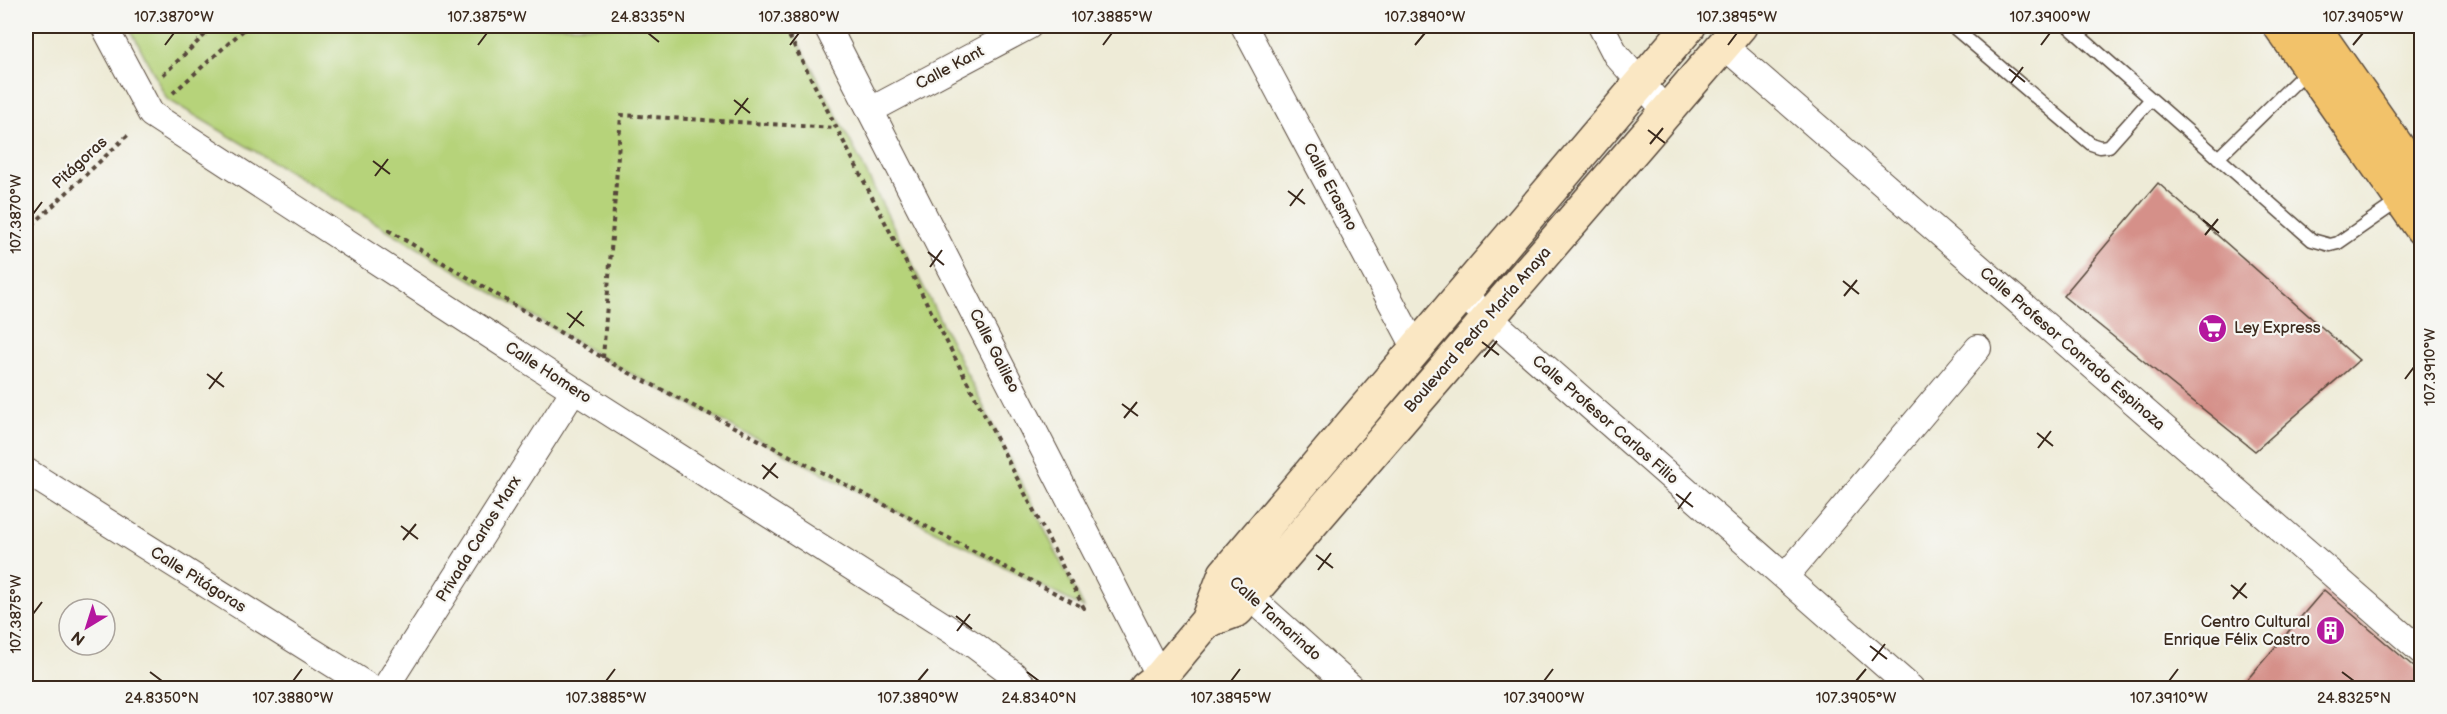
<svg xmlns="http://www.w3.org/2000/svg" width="2447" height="714" viewBox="0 0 2447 714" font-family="'Balsamiq Sans',sans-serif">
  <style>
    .green { fill: #b6d37a; stroke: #787e4c; stroke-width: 1.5 }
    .building { fill: #d59089 }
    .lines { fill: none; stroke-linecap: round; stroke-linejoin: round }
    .lane-casing { stroke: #56473a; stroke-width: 15 }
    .street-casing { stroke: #56473a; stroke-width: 28 }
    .secondary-casing { stroke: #56473a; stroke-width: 36 }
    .primary-casing { stroke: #56473a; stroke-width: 36 }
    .path { stroke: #56473a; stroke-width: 4; stroke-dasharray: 4.5 4.5; stroke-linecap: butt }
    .lane { stroke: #fff; stroke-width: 12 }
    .street { stroke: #fff; stroke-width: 26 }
    .secondary { stroke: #fae7c3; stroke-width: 33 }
    .primary { stroke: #f2c26a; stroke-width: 33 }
    .ticks { fill: none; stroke: #3b2a1e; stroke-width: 2 }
    .labels { text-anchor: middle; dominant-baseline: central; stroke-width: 4.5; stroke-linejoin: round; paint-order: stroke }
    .street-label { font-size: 16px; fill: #3b2a1e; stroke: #f6f6f2 }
    .poi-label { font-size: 16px; fill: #3b2a1e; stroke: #f6f6f2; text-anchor: start }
    .neatline { fill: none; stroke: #3b2a1e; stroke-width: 2 }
    .ticks-label { font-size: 15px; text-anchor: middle; fill: #3b2a1e }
  </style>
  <rect width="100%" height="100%" fill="#f6f6f2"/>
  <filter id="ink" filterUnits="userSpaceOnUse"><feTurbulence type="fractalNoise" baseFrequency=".0167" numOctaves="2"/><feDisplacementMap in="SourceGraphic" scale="12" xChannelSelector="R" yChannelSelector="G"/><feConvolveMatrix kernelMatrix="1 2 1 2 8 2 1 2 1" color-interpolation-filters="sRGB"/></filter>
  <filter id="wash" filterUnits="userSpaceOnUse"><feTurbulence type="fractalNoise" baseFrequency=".008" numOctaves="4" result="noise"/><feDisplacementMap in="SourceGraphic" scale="24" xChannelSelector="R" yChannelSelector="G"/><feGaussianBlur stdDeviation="1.35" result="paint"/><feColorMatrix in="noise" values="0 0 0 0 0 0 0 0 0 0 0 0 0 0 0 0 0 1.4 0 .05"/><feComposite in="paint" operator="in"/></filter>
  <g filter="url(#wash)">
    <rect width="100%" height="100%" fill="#eeebd7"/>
    <path class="green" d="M129 26H790L859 158 1084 608 620 368 167 99Z"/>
    <g id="blocks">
      <path class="building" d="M2158 183 2359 360 2255 451 2063 296Z
        M2324 590 2421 673V688H2240Z"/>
    </g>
  </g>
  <g filter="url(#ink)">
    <use href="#blocks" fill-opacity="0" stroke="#56473a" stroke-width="1.5"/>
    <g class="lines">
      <defs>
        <path id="lane" d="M1952 26 2091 144 2100 147 2109 146 2151 99
          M2068 26 2312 240 2330 245 2338 243 2400 200
          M2218 158 2309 69"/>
        <path id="street" d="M104 26 151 114 574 390 974 645 1014 675 1026 688
          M827 26 1160 677
          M1244 26 1416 349
          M1601 26 1616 55 1666 111
          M1723 45 2422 652
          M871 110 1029 26
          M1462 294 1911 688
          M26 471 371 688
          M1785 577 1978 348
          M1236 584 1352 688
          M385 688 574 390"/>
        <path id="secondary" d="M1207 621 1237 610 1740 26
          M1146 688 1160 677 1207 621 1225 574 1689 26"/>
        <path id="primary" d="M2280 26 2422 229
          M2313 26 2422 182"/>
      </defs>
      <use href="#lane" class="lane-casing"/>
      <use href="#street" class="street-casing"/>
      <use href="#secondary" class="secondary-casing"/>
      <use href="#primary" class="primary-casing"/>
      <path class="path" d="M163 75 214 26
        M173 93 248 26
        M388 230 620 368 1084 608 784 26
        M26 231 130 133
        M603 358 621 115 835 128"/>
      <use href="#lane" class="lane"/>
      <use href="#street" class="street"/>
      <use href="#secondary" class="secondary"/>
      <use href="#primary" class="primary"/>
    </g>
  </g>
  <path class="ticks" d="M648 33 659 42M165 45 174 33M478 45 487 33M790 45 799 33M1103 45 1112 33M1415 45 1425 33M1728 45 1737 33M2041 45 2050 33M2353 45 2363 33M2009 69 2025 82M2011 83 2023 67M734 100 750 113M735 115 748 98M1648 130 1665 143M1650 144 1663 128M373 161 390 174M375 176 388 159M1288 191 1305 204M1290 206 1303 189M33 214 42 202M2203 220 2219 233M2205 235 2218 219M928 252 944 265M930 267 942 250M1843 281 1859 294M1844 296 1857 280M567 313 584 326M569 328 582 311M1482 342 1499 355M1484 357 1497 341M207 374 224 387M2405 379 2414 367M209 389 222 372M1122 404 1138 416M1124 418 1137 402M2037 433 2053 446M2038 448 2051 431M762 465 778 478M763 479 776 463M1676 494 1693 507M1678 509 1691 492M401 526 418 539M403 540 416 524M1316 555 1333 568M1318 570 1331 553M2231 585 2247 598M2233 599 2246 583M33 614 42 602M956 616 972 629M957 631 970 614M1870 646 1887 659M1872 661 1885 644M150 672 162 681M1027 672 1039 681M2342 672 2354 681M293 681 302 669M606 681 615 669M918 681 928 669M1231 681 1240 669M1544 681 1553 669M1856 681 1866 669M2169 681 2178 669"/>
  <defs>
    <symbol id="supermarket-disc" viewBox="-11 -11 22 22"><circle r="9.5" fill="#b5179e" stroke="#f6f6f2"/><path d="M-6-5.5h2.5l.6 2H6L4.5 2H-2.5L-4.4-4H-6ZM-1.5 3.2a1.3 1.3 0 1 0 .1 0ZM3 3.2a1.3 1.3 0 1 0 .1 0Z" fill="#fff"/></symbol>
    <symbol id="building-disc" viewBox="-11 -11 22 22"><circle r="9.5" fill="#b5179e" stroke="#f6f6f2"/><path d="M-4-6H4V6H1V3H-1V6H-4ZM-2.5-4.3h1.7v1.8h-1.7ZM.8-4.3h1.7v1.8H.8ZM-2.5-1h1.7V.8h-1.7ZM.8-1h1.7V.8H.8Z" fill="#fff"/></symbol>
  </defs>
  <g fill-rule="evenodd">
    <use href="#supermarket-disc" x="2196" y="312" width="33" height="33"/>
    <use href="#building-disc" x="2314" y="614" width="33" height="33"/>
  </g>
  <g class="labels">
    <g class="street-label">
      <text transform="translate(950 68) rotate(-28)">Calle Kant</text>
      <text transform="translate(80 163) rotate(-43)">Pitágoras</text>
      <text transform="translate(1330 187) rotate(62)">Calle Erasmo</text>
      <text transform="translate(1478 330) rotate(-49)">Boulevard Pedro María Anaya</text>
      <text transform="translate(2072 349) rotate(41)">Calle Profesor Conrado Espinoza</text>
      <text transform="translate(994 351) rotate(63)">Calle Galileo</text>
      <text transform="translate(548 373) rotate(33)">Calle Homero</text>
      <text transform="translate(1605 420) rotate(41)">Calle Profesor Carlos Filio</text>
      <text transform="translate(479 539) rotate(-58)">Privada Carlos Marx</text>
      <text transform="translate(198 580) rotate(32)">Calle Pitágoras</text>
      <text transform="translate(1275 619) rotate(42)">Calle Tamarindo</text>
    </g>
    <g class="poi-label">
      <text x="2234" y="328">Ley Express</text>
      <text x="2310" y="622" text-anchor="end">Centro Cultural<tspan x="2310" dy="18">Enrique Félix Castro</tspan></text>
    </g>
  </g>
  <rect width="2447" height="714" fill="none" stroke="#f6f6f2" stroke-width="66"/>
  <g transform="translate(87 627) rotate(218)"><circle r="28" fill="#f6f6f2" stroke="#aba49d" stroke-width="1.5"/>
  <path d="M0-4.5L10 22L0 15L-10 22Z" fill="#b5179e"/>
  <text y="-9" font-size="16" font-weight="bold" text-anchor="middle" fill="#3b2a1e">N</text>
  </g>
  <rect x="33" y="33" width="2381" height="648" class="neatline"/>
  <g class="ticks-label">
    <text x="174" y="22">107.3870°W</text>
    <text x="487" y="22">107.3875°W</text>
    <text x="648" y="22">24.8335°N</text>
    <text x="799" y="22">107.3880°W</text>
    <text x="1112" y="22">107.3885°W</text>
    <text x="1425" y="22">107.3890°W</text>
    <text x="1737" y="22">107.3895°W</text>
    <text x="2050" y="22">107.3900°W</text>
    <text x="2363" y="22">107.3905°W</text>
    <text transform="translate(16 214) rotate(-90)" y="5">107.3870°W</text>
    <text transform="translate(2430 367) rotate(-90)" y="5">107.3910°W</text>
    <text transform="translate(16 614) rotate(-90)" y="5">107.3875°W</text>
    <text x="162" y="703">24.8350°N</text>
    <text x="293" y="703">107.3880°W</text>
    <text x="606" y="703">107.3885°W</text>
    <text x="918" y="703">107.3890°W</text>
    <text x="1039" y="703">24.8340°N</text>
    <text x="1231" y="703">107.3895°W</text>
    <text x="1544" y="703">107.3900°W</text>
    <text x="1856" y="703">107.3905°W</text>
    <text x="2169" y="703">107.3910°W</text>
    <text x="2354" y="703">24.8325°N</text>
  </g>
</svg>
